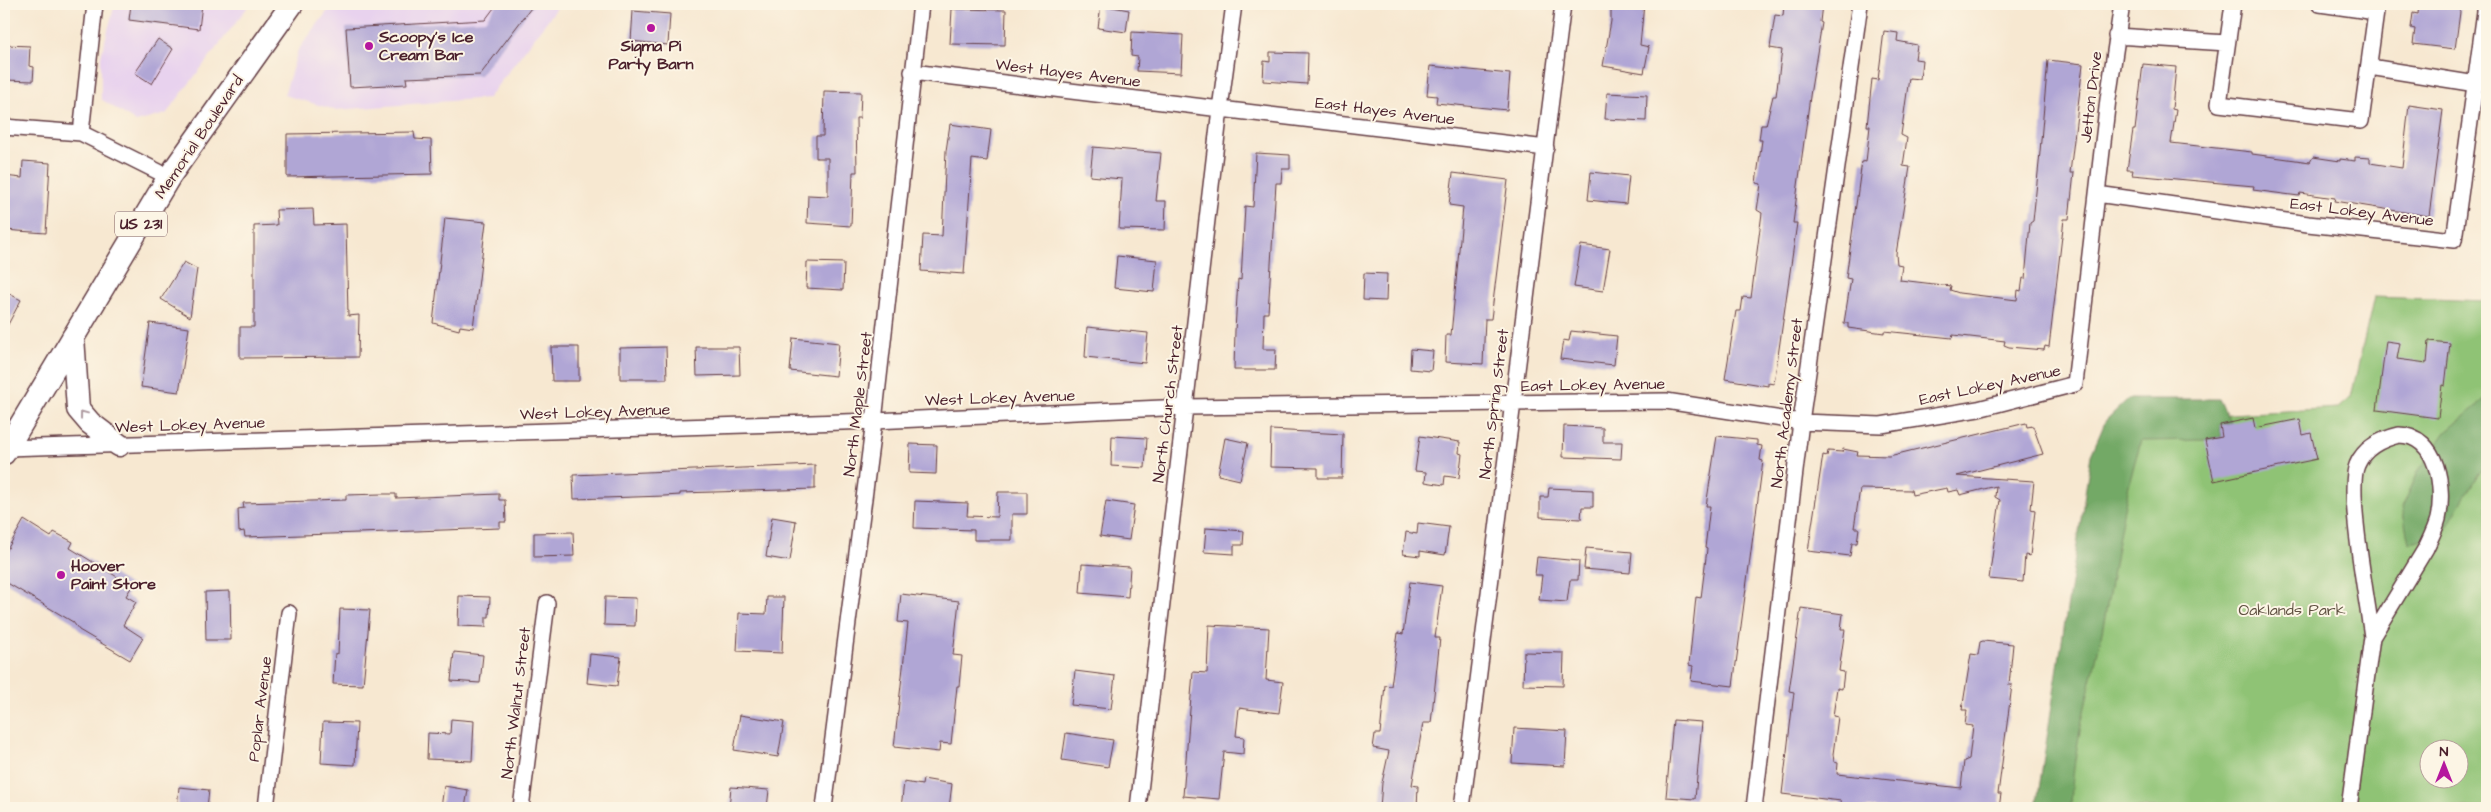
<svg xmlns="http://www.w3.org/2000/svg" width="2491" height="812" viewBox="0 0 2491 812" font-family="'Architects Daughter',sans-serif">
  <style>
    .built { fill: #e8d2ee }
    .green { fill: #8fc374; stroke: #6c7150; fill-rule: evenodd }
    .forest { fill: #73a966; stroke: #5e6448 }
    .building { fill: #b0a6d5 }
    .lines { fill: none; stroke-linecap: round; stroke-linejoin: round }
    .minor-casing { stroke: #643d44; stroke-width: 18 }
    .primary-casing { stroke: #643d44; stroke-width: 25 }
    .minor { stroke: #fff; stroke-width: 15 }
    .primary { stroke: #fff; stroke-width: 22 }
    .oneway { stroke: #ae9aa0 }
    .poi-dot { fill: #b5179e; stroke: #fcf5e5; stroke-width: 2 }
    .labels { text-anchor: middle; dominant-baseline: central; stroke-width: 4; stroke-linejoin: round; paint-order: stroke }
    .shield { fill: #fcf5e5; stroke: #7f5f63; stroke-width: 1 }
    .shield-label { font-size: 15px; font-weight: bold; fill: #4a1f2b }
    .poi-label { font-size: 16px; font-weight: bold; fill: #4a1f2b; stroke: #fcf5e5; text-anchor: start }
    .street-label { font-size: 16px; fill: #4a1f2b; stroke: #fcf5e5 }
    .park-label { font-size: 16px; fill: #5f5041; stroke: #fcf5e5 }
  </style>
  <rect width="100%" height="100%" fill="#fcf5e5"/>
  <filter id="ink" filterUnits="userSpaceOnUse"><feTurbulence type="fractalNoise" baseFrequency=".02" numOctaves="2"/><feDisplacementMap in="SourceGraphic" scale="10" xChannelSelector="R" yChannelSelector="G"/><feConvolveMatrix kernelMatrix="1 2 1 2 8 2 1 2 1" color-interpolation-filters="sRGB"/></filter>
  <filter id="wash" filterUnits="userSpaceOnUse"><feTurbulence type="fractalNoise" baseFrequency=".0096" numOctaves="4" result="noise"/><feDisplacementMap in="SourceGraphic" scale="20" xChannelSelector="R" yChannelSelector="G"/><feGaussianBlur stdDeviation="1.12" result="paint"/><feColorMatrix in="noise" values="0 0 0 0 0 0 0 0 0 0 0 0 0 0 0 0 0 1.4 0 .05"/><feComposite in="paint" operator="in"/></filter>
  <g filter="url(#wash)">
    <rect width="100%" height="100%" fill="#f7e8d1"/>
    <path class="built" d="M115 4H250L166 114 136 122 101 99V56Z
      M333 4H560L488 98 336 110 284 95 298 50Z"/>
    <path class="green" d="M2374 297 2487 301V808H2061L2126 420 2338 408 2351 397ZM2428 750H2458V780H2428Z"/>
    <path class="forest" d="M2487 397V466L2478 474 2442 536 2409 543 2402 508 2419 470 2446 432Z
      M2128 399H2219L2231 423 2220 425 2222 437 2205 440 2141 441C2121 503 2115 568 2102 632 2090 690 2072 748 2071 808H2036L2091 455 2106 420Z"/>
    <g id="blocks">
      <path class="building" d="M131 4H202L199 29 129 20Z
        M497 4H534L480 75 406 78 407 84 350 87 346 28 485 20Z
        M1611 4H1644L1640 45 1649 47 1644 73 1603 66 1611 21Z
        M1784 4H1822L1820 22 1822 23 1811 89 1793 223H1797L1774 384 1768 383V386L1725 379 1736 311H1741L1743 297 1751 298 1762 213 1757 210 1761 184 1756 183 1762 140H1759L1761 125H1766L1773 96H1776L1782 50 1770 48 1775 15 1783 16Z
        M2419 4 2461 5 2455 49 2413 44 2415 29 2411 28 2413 13 2418 14Z
        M1101 5 1129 10 1126 32 1098 28Z
        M952 9 1006 10 1005 45 950 44Z
        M633 11 670 14 668 45 631 41Z
        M1884 31 1898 33 1897 41 1917 45 1915 59 1922 60 1920 79 1909 78 1901 135 1907 138 1903 166 1910 167 1896 254 1897 264 1902 265 1900 280 1951 286 1950 290 1959 293 2017 300 2018 290 2021 291 2023 278 2025 279 2030 223 2033 221 2039 163 2048 60 2083 64 2070 173H2074L2069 219H2064L2049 347 2045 346 2044 350 2009 347 2004 345 2005 341 1953 335 1952 338 1884 331V333L1848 328V323H1844L1851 279 1846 278 1862 161 1866 162 1870 126H1867L1872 79 1878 80Z
        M1132 32 1183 35 1181 73 1137 71 1138 57 1131 56Z
        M158 39 173 49 152 84 135 73Z
        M7 45 30 46 29 66 34 67 33 81 5 80Z
        M1270 52 1308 53 1307 84 1263 81 1264 61 1270 62Z
        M2143 64 2176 67 2172 109 2176 110 2171 143 2252 152V154L2310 162 2313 157 2340 161V159L2355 161V157L2370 158V163L2402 168 2409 105 2443 110 2429 216 2334 201 2335 198 2300 193 2299 196 2253 190 2254 186 2132 175 2133 170H2127L2133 130H2135Z
        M1430 66 1510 74 1507 110 1436 103 1437 96 1427 95Z
        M824 91 861 92 860 118H856L857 172H853L851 226 807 223 808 195 828 196V158H816V136H823Z
        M1607 93 1647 95 1646 121 1605 119Z
        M950 124 991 130 987 161 972 159 964 274 921 271 923 235 942 236 946 151Z
        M414 132 415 139 431 140 432 174 287 177V134Z
        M1093 147 1161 153 1156 201H1166L1165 230 1119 229 1122 179 1090 176Z
        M1256 153 1290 155V169H1282L1281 183H1276L1268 313H1264L1263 349H1276L1275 370H1234L1235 331 1238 279 1241 280 1245 206 1253 207Z
        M23 161 50 163 46 233 4 230V176L22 178Z
        M1591 172 1629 176 1626 204 1588 200Z
        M1453 173 1508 180 1491 319H1485L1483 364 1445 362 1446 335H1451L1463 207 1449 205Z
        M313 209 314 225 346 224 348 316 359 315 358 357 240 358V327H254V226L277 225 276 210Z
        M445 218 486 222 473 328 460 326 459 330 433 323Z
        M1581 245 1610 249 1603 291 1574 287Z
        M1117 256 1157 260 1154 292 1114 288Z
        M184 262 197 269 190 317 161 299Z
        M807 262 844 263 843 290 806 288Z
        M1364 273 1387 274 1386 301 1363 300Z
        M4 291 21 300 4 332Z
        M150 323 189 328 179 392 141 387Z
        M1087 327 1148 333 1145 363 1085 357Z
        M1571 331 1617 336 1614 365 1560 359 1563 340 1569 341Z
        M793 338 839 343 836 376 790 371Z
        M2386 341 2400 343 2397 359 2427 363 2429 341 2450 343 2445 386 2442 385 2438 418 2377 410Z
        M551 347H579V381H552Z
        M666 347 667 379H620V348Z
        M696 347H739L740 375 697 376Z
        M1411 349 1433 351 1431 371 1410 369Z
        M2253 418 2255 428 2300 419 2303 435 2311 433 2317 459 2214 481 2205 440 2222 437 2220 425Z
        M2026 423 2027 427 2033 426 2043 454 1957 476 2034 481 2031 509 2035 510 2030 556 2025 555 2023 582 1989 579 2000 500 1995 497 1996 486 1960 495 1958 490 1948 492 1947 488 1912 495 1911 490 1860 489 1854 528H1859L1857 543H1852L1850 556 1808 551 1823 455 1827 456 1828 451 1842 452 1843 449 1858 452 1857 455 1889 456Z
        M1564 426 1603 428V442H1622L1621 459 1563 457Z
        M1271 430 1343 434 1342 478H1318V468L1270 467Z
        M1112 436 1147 438 1145 468 1111 466Z
        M1420 436 1460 442 1459 453 1462 454 1459 478 1445 476 1444 485 1425 482 1426 472 1415 471Z
        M1717 436 1757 440V445L1762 446 1760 460 1763 461 1733 686 1691 681 1693 666 1689 665 1696 597 1701 598 1707 549 1705 548 1710 506H1706Z
        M1225 438 1248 443 1240 480 1218 475Z
        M910 444 937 445 936 474 909 473Z
        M815 465V489L680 493V495L664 496 574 499 573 475Z
        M1549 488 1593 490V507H1582L1581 519 1540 517V497H1548Z
        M998 492H1027V514H1012V540H974V530L914 528 915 501 968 503 967 516 997 517Z
        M381 494H396V498L499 494V500H505L506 522H500V528L245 537 244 531 239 532 238 509 244 508 243 503 346 500V495Z
        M1106 501 1134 505 1129 540 1100 536Z
        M772 517 796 521 790 561 766 557Z
        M24 520 51 537 54 532 73 542 70 548 132 586 126 596 136 602 123 625 143 638 130 660 79 630 73 622 4 581V555Z
        M1418 523 1449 527 1445 555 1420 551V556L1403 554 1406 532 1417 534Z
        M1206 528 1244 531 1243 545H1234V554L1204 552Z
        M573 532 574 556 534 557V533Z
        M1586 548 1632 552 1630 573 1584 569Z
        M1537 557 1579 561 1578 580H1570L1567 602 1539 600 1542 575H1535Z
        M1082 564 1130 567 1128 597 1080 593Z
        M1410 582 1442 586 1435 638H1440L1431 723H1423L1412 785 1418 786 1417 808H1380L1382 783 1389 751 1373 748 1375 734H1380L1385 685 1391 686 1398 633 1403 634Z
        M230 591 231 640H206L205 592Z
        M901 594 959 601 953 655 962 656 959 686H957L951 744 940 743 939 752 894 747 908 623 898 622Z
        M459 596 490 597 489 617H486V627L458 626Z
        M605 597 636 598 635 626 604 625Z
        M767 597H784L782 653 737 651 739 613 766 614Z
        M1801 608 1843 614 1841 629H1845L1839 671 1844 672 1842 689 1837 688 1833 716 1838 717 1833 754 1834 762 1838 763 1837 774 1961 788 1964 761 1969 759 1973 726 1965 725 1967 710H1962L1971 654 1978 655 1980 642 1983 641 2013 644 2009 685H2012L1998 794H2001L1999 808H1840L1841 801 1782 794 1794 692 1789 691Z
        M340 609 370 610 363 685 333 684 335 653 338 654Z
        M1209 625 1269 628 1266 680 1283 682 1279 713 1239 708 1236 736 1244 737 1243 754 1224 752 1219 799 1183 796 1193 672 1207 673Z
        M454 652 483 655 480 683 451 681Z
        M1524 652 1564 653 1563 686 1523 685Z
        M590 654 621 657 617 686 587 683Z
        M1075 671 1115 676 1111 709 1071 705Z
        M740 715 784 722 778 757 734 750Z
        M451 719 474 721 472 761 427 759 428 733 450 734Z
        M1673 720 1702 722 1695 799 1666 797Z
        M323 722 357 723 355 765 321 763Z
        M1514 728 1567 731 1565 766 1512 763Z
        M1066 733 1113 740 1108 767 1062 760Z
        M923 779 952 784 949 808H901L904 782 922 785Z
        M444 786 468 790 465 808H441Z
        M179 787 209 790 207 808H177Z
        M731 787 769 790 767 808H729Z"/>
    </g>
  </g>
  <g filter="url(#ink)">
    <use href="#blocks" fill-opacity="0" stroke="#643d44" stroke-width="1"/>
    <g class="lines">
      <defs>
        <path id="minor" d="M2233 4 2219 104 2361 121 2376 12 2320 4
          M2116 36 2227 43
          M2370 67 2476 84
          M912 72 1546 148
          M4 127 81 133 169 177
          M81 133 95 4
          M2097 194 2108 99 2122 4
          M2399 435C2438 435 2445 489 2438 519 2435 530 2430 539 2426 548L2372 637C2368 604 2346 490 2357 465 2364 448 2382 439 2399 435Z
          M6 448 874 421 1185 407 1666 401 1801 422 1881 425 1978 409 2075 384 2097 194 2308 224 2454 240 2486 4
          M266 808 289 613
          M521 808 547 603
          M824 808 874 421 921 4
          M1138 808 1220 109 1234 4
          M1462 808 1563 4
          M1754 808 1801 422 1860 4
          M2349 808 2372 637"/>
        <path id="primary" d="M73 337 78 409 90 423 119 445
          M4 453 169 177 292 4"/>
      </defs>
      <use href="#minor" class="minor-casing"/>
      <use href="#primary" class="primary-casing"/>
      <use href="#minor" class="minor"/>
      <use href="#primary" class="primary"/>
    </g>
    <defs><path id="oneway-chevron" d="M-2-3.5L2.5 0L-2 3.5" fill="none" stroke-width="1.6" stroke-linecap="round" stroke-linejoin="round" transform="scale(1.25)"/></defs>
    <use class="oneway" href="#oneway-chevron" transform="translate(83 414) rotate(-127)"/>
  </g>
  <g class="poi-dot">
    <circle cx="651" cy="28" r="5"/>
    <circle cx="369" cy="46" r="5"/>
    <circle cx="61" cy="575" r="5"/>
  </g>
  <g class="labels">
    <rect class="shield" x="115" y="211.5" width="52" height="25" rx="4"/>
    <g class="shield-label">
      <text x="141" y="224">US 231</text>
    </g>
    <g class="poi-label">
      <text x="379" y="37">Scoopy's Ice<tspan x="379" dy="18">Cream Bar</tspan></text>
      <text x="651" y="46" text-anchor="middle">Sigma Pi<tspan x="651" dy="18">Party Barn</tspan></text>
      <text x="71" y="566">Hoover<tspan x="71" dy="18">Paint Store</tspan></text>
    </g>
    <g class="street-label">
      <text transform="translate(1068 73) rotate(7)">West Hayes Avenue</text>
      <text transform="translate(2091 97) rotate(-83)">Jetton Drive</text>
      <text transform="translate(1385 111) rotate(7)">East Hayes Avenue</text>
      <text transform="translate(199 137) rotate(-56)">Memorial Boulevard</text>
      <text transform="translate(2362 212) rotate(7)">East Lokey Avenue</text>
      <text transform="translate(1593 385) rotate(-1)">East Lokey Avenue</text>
      <text transform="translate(1990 385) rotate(-12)">East Lokey Avenue</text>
      <text transform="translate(1000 398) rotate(-2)">West Lokey Avenue</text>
      <text transform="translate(1787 403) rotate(-83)">North Academy Street</text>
      <text transform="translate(858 404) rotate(-83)">North Maple Street</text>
      <text transform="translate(1168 404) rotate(-83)">North Church Street</text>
      <text transform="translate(1494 404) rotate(-83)">North Spring Street</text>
      <text transform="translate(595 412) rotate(-2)">West Lokey Avenue</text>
      <text transform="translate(190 425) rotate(-2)">West Lokey Avenue</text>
      <text transform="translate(516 703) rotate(-83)">North Walnut Street</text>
      <text transform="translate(260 709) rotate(-83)">Poplar Avenue</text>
    </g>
    <g class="park-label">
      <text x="2292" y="610">Oaklands Park</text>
    </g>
  </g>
  <rect width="2491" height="812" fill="none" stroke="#fcf5e5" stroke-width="20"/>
  <g transform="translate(2444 764)"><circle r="24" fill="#fcf5e5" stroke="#b59f9b"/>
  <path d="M0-4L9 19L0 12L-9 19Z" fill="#b5179e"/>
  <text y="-8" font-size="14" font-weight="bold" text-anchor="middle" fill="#4a1f2b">N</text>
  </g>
</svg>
